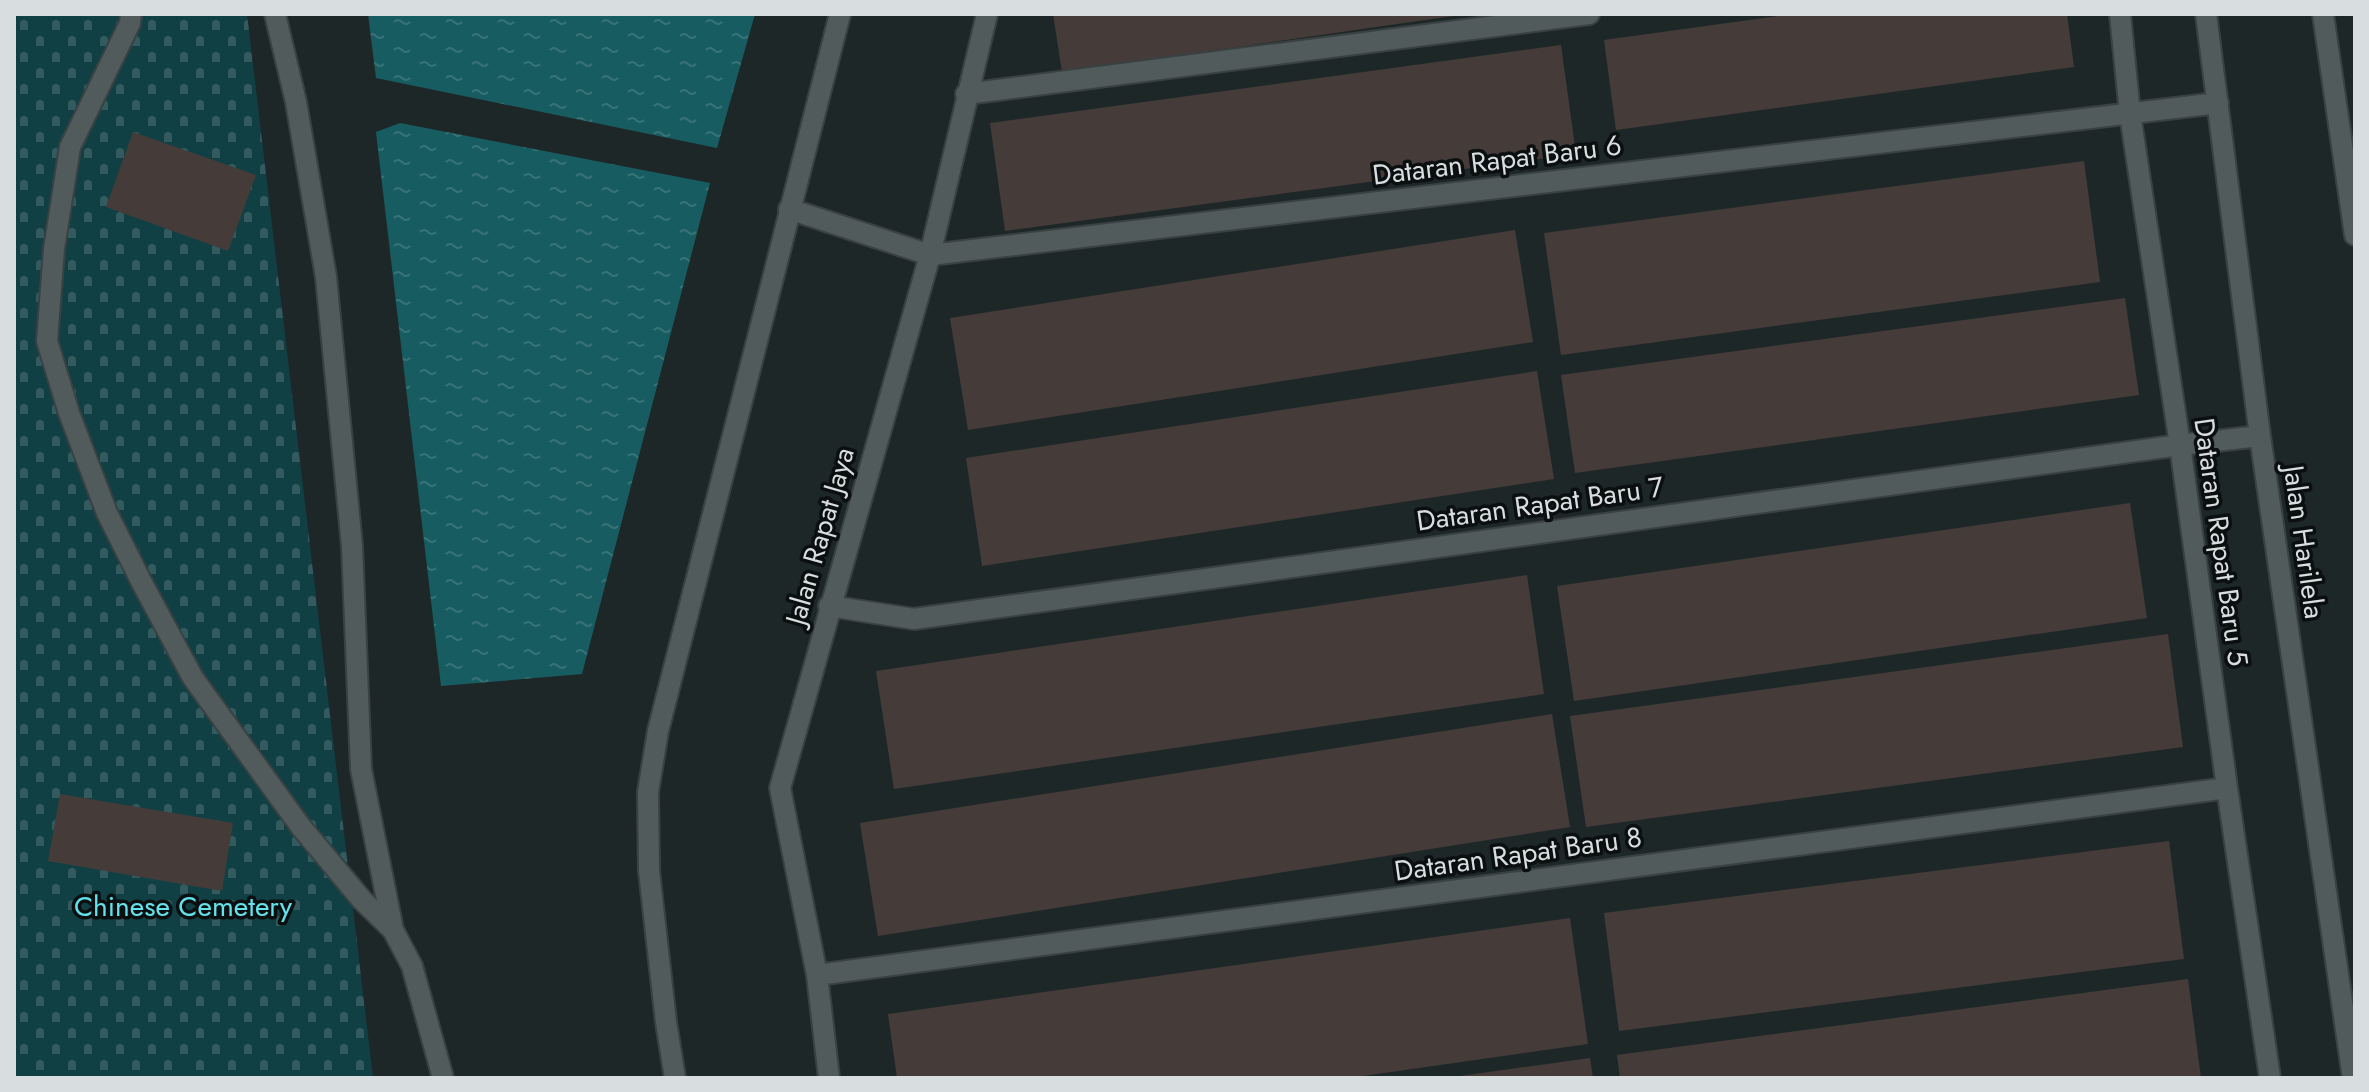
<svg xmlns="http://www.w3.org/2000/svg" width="2369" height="1092" viewBox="0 0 2369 1092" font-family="Jost,sans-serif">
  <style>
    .cemetery { fill: url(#cemetery-stones) }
    .water { fill: url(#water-ripples) }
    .building { fill: #453c3a }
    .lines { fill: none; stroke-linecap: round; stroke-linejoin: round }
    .service-casing { stroke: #3a4142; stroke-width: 24 }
    .minor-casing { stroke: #3a4142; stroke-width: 24 }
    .tertiary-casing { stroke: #3a4142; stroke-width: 24 }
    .service { stroke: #515b5c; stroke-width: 20 }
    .minor { stroke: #515b5c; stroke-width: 20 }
    .tertiary { stroke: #515b5c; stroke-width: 20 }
    .labels { text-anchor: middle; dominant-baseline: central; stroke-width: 7; stroke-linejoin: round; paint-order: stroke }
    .street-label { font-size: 28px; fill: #d8dedf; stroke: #0b0f10 }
    .park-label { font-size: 28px; fill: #63e2ec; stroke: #0b0f10 }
  </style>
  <defs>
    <pattern id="cemetery-stones" width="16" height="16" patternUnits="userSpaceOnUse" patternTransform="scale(2)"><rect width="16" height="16" fill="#114044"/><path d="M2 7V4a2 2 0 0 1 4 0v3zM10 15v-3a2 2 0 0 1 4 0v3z" fill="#335b5f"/></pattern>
    <pattern id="water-ripples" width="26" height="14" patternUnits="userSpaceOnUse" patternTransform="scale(2)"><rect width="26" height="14" fill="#165c61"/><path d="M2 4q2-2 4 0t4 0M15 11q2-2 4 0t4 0" fill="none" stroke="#377377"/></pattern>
  </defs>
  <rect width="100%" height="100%" fill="#1e2728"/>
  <path class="cemetery" d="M14 14H247L373 1078H14Z"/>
  <path class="water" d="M368 14H755L717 148 376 78Z
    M400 123 710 183 582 674 441 686 376 132Z"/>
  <path class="building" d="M1053 14H1453V16L1062 72Z
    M1793 14H2067L2074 67 1616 130 1604 40Z
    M1561 45 1576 154 1005 231 990 123Z
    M133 132 256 175 228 251 106 207Z
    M2084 161 2100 282 1561 355 1544 233Z
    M1515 230 1533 342 968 430 950 318Z
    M2125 298 2139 395 1575 473 1561 375Z
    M1537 371 1554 479 982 566 966 458Z
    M2130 503 2147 618 1574 701 1557 586Z
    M1527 575 1544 694 894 789 876 671Z
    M2168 634 2183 747 1586 827 1570 716Z
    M1552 714 1570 827 878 936 860 823Z
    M60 794 233 823 222 891 48 861Z
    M2169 841 2184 959 1619 1031 1604 913Z
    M1570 918 1588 1044 1349 1078H897L888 1014Z
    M2188 979 2201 1078H1620L1617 1055Z
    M1590 1058 1593 1078H1461L1460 1076Z"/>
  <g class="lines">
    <defs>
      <path id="service" d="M131 14 130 23 70 147 54 249 47 341 69 413 107 513 141 581 193 678 301 827 362 900 393 930 412 966 443 1078
        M275 14 296 102 326 277 352 546 361 769 393 930
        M966 94 1589 14"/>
      <path id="minor" d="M2120 14 2130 114 2180 445 2227 788 2270 1078
        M2206 14 2260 436 2353 1078
        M2323 14 2355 235
        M789 209 930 255 2218 103
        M829 606 914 619 2180 445 2260 436
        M817 975 2227 788
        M829 1078 817 975 780 788 930 255 987 14"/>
      <path id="tertiary" d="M675 1078 666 1022 649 871 648 792 658 731 840 14"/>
    </defs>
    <use href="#service" class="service-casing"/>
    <use href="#minor" class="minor-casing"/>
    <use href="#tertiary" class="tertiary-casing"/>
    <use href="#service" class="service"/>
    <use href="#minor" class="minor"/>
    <use href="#tertiary" class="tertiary"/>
  </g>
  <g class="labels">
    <g class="street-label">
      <text transform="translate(1497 160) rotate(-7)">Dataran Rapat Baru 6</text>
      <text transform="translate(1540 504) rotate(-8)">Dataran Rapat Baru 7</text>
      <text transform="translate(820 536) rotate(-74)">Jalan Rapat Jaya</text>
      <text transform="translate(2221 542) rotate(82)">Dataran Rapat Baru 5</text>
      <text transform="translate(2304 542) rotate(82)">Jalan Harilela</text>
      <text transform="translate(1518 854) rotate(-8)">Dataran Rapat Baru 8</text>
    </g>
    <g class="park-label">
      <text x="183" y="906">Chinese Cemetery</text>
    </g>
  </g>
  <rect width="2369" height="1092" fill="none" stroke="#d8dedf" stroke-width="32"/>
</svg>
